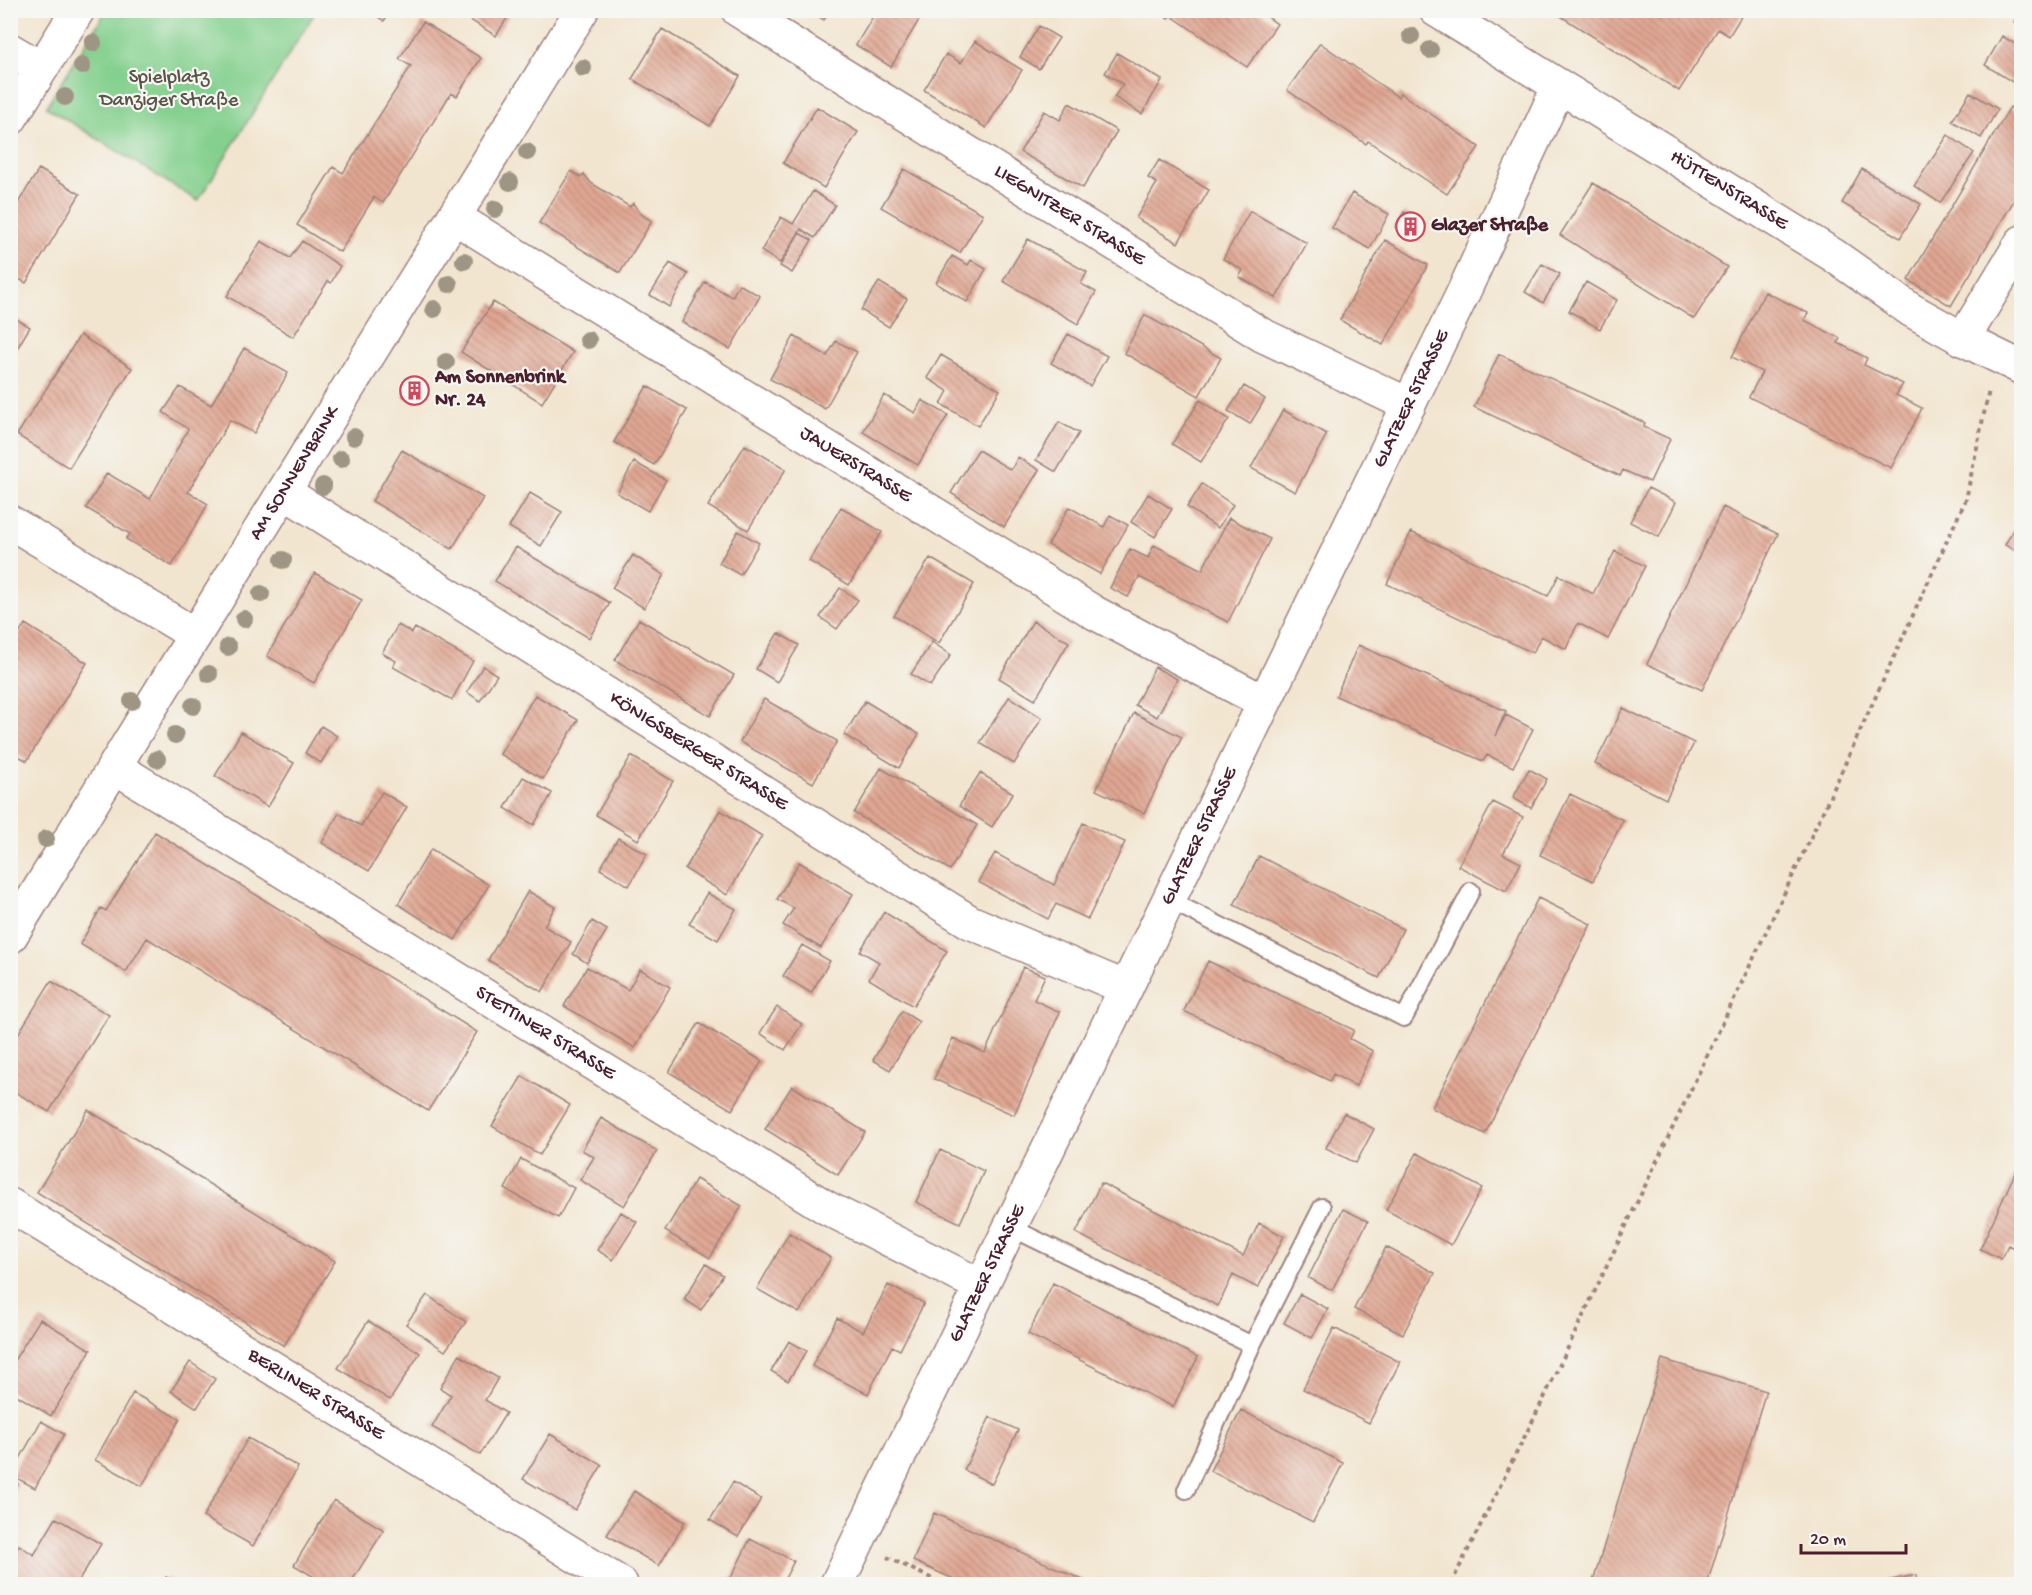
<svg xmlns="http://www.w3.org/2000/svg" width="2032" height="1595" viewBox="0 0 2032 1595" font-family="'Gochi Hand',sans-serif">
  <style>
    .green { fill: #84d08e; stroke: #67785c; stroke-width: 1.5 }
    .building { fill: url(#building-back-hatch) }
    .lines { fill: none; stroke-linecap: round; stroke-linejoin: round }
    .service-casing { stroke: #9e827d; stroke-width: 20 }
    .minor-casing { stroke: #9e827d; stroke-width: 36 }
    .path { stroke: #9e827d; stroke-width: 4; stroke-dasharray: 4.5 4.5; stroke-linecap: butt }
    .service { stroke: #fff; stroke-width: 16 }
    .minor { stroke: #fff; stroke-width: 33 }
    .tree { fill: #9f9585 }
    .labels { text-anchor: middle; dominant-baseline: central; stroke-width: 4.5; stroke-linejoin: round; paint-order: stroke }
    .park-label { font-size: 20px; fill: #5b5449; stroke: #f6f6f2 }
    .street-label { font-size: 20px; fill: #4a1f2b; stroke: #f6f6f2 }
    .poi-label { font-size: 20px; font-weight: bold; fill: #4a1f2b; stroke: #f6f6f2; text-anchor: start }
  </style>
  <defs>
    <pattern id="building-back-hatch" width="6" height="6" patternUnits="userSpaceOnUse" patternTransform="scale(1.5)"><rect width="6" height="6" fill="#e0a793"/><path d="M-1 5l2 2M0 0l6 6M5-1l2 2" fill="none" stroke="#b88778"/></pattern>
  </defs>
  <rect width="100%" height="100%" fill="#f6f6f2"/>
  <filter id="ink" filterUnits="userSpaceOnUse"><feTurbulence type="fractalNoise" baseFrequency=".0167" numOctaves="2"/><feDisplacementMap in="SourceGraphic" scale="12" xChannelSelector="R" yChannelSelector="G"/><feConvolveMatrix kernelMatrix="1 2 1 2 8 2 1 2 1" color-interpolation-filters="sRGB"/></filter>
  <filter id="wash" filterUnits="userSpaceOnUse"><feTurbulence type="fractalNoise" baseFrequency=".008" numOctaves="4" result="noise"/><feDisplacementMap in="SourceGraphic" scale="24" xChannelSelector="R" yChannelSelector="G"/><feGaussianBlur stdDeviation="1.35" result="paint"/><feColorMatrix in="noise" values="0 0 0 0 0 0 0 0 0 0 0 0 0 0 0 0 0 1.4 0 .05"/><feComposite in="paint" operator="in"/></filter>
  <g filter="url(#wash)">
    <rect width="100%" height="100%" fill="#f2e5cf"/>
    <path class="green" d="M106 11H316L198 201 46 107Z"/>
    <g id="blocks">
      <path class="building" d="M369 10H391L384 21Z
        M454 10H512L496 36Z
        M808 10H829L824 20Z
        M871 10H925L891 67 856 45 875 13Z
        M1156 10H1258L1277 24 1247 67 1170 15 1168 18Z
        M1551 10H1745L1729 36 1718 29 1679 91Z
        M2021 10H2022V26L2014 22Z
        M423 22 481 58 457 96 451 93 383 203 374 197 340 252 297 225 333 167 343 173 411 66 399 59Z
        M1039 26 1059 38 1039 69 1020 57Z
        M662 29 740 76 710 126 632 79Z
        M2002 36 2022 48V71L2014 83 1985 65Z
        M975 41 1022 70 986 128 924 90 946 54 961 63Z
        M1320 43 1398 97 1400 93 1479 147 1447 194 1368 141 1366 144 1287 90Z
        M1117 53 1162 80 1142 114 1114 97 1123 84 1105 73Z
        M1970 92 1998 109 1981 138 1952 121Z
        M1069 103 1117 131 1083 188 1020 152 1044 111 1060 120Z
        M817 107 858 132 824 188 783 163Z
        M2010 107 2022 114V187L1951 306 1908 280Z
        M1948 135 1974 153 1940 203 1914 186Z
        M1159 160 1209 190 1178 243 1136 218 1157 183 1148 178Z
        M39 169 80 194 26 283 10 274V216Z
        M904 169 983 214 960 253 881 207Z
        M1862 169 1921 204 1900 238 1842 203Z
        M571 171 581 177 584 174 591 183 630 207 633 203 641 214 652 221 620 273 539 223Z
        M1593 183 1727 267 1694 319 1560 235Z
        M813 191 835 205 815 238 801 229 780 263 761 251 781 217 793 224Z
        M1352 193 1389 214 1370 249 1332 228Z
        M1250 211 1307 243 1276 298 1239 277 1243 270 1223 259Z
        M1404 212 1426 225 1416 240 1395 227Z
        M799 233 812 240 792 273 780 266Z
        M1028 239 1087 272 1081 284 1096 292 1078 324 1003 281Z
        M1385 240 1428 265 1383 345 1340 320Z
        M261 241 290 258 302 241 340 266 331 283 328 281 293 337 227 296Z
        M952 256 968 265 971 260 986 269 967 302 936 283Z
        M670 263 688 274 669 307 650 295Z
        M1542 264 1560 274 1543 303 1525 292Z
        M705 282 732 297 739 284 760 296 730 349 682 322Z
        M879 282 907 299 889 327 861 310Z
        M1586 282 1617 300 1600 329 1569 311Z
        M1765 292 1808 313 1804 320 1840 338 1838 343 1867 358 1864 365 1903 384 1896 395 1922 408 1891 468 1749 397 1762 372 1732 357Z
        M493 302 573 352 542 403 461 352Z
        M10 315 30 327 10 360Z
        M1145 315 1221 358 1199 396 1124 353Z
        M1068 334 1107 356 1090 386 1051 363Z
        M80 335 132 368 69 468 17 435Z
        M794 336 827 356 836 341 857 352 825 409 770 379Z
        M244 348 288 373 254 433 230 420 188 492 208 504 172 566 126 539 130 534 86 508 107 473 150 499 188 429 163 412 180 387 211 405Z
        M1499 354 1645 423 1644 427 1670 439 1650 482 1623 470 1620 476 1474 407Z
        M941 355 1000 390 978 426 941 404 948 391 927 378Z
        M414 378 425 385 414 403 403 396Z
        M647 386 687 410 654 465 614 442Z
        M1244 386 1265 399 1250 424 1228 411Z
        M884 395 915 413 922 400 948 415 918 465 863 432Z
        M1200 400 1229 419 1201 462 1172 444Z
        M1283 410 1327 434 1295 492 1251 468Z
        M1059 422 1079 433 1056 472 1036 460Z
        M745 445 786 469 748 530 708 506Z
        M402 450 483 498 452 549 372 501Z
        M978 450 1011 470 1018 457 1039 470 1004 527 951 493Z
        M634 462 666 480 648 511 617 493Z
        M1202 484 1233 505 1218 528 1187 507Z
        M1648 488 1676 502 1659 537 1630 522Z
        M530 493 562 512 541 546 509 527Z
        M1148 494 1172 509 1155 537 1131 522Z
        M841 507 882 532 849 585 809 561Z
        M1069 507 1104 527 1110 515 1128 525 1100 574 1048 545Z
        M1723 507 1778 534 1702 690 1647 664Z
        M2022 513V554L2005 545Z
        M1229 518 1270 539 1228 622 1139 577 1128 597 1110 588 1130 549 1148 558 1154 545 1202 570Z
        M738 531 759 543 740 575 719 563Z
        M1411 532 1548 596 1559 575 1593 594 1615 551 1645 566 1608 639 1578 623 1566 649 1541 636 1533 653 1387 584Z
        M516 547 610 603 589 638 495 581Z
        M633 555 664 575 644 608 612 588Z
        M930 558 974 584 939 643 894 616Z
        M315 573 362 600 314 683 267 656Z
        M840 588 858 600 837 629 820 617Z
        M639 619 734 675 710 716 615 660Z
        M1033 621 1069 642 1035 700 999 678Z
        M25 624 87 663 27 761 10 751V648Z
        M398 625 412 633 415 628 473 661 452 700 393 667 396 661 382 653Z
        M778 633 799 645 777 682 756 669Z
        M932 642 951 655 930 686 911 674Z
        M1358 645 1506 711 1495 736 1506 715 1533 729 1513 767 1487 755 1483 761 1336 696Z
        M483 666 497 675 480 701 467 692Z
        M1155 667 1177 679 1157 717 1135 705Z
        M535 695 578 720 543 779 500 754Z
        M1009 697 1042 718 1014 764 980 743Z
        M764 699 837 741 813 783 740 742Z
        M865 701 919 734 899 768 844 735Z
        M1623 708 1694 743 1666 799 1595 764Z
        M1134 713 1182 737 1144 813 1096 790Z
        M321 726 337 736 321 763 305 753Z
        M241 732 294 763 268 807 215 776Z
        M631 756 673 781 638 840 596 815Z
        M881 768 977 825 950 870 854 813Z
        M1529 769 1547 779 1531 808 1513 798Z
        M980 773 1013 793 992 827 959 806Z
        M523 777 552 793 534 825 505 808Z
        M382 792 407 807 369 871 322 843 339 813 361 826Z
        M1570 794 1623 820 1593 881 1540 855Z
        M1493 802 1523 817 1503 854 1521 863 1506 891 1458 866Z
        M720 810 762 836 727 895 685 869Z
        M1083 823 1125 842 1088 919 1056 904 1048 919 978 882 995 853 1054 885Z
        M155 832 477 1032 428 1111 147 938 126 972 80 944 101 908 106 911Z
        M618 838 647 854 629 886 600 869Z
        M431 849 489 885 455 940 398 904Z
        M1259 856 1403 929 1379 978 1234 905Z
        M799 862 853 894 821 948 783 925 794 908 777 899Z
        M528 891 555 907 544 926 571 942 542 992 488 960Z
        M707 893 736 909 718 940 689 924Z
        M1538 898 1591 924 1485 1134 1432 1108Z
        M884 912 947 951 913 1006 869 979 879 962 860 951Z
        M592 921 607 930 587 963 573 954Z
        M802 945 830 961 811 993 783 976Z
        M1208 961 1354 1030 1350 1039 1373 1051 1356 1086 1333 1074 1330 1081 1184 1011Z
        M587 967 628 990 640 969 670 987 635 1048 564 1006Z
        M1023 967 1045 976 1034 1000 1060 1012 1014 1115 934 1079 953 1038 985 1053Z
        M51 981 109 1015 49 1112 10 1089V1047Z
        M777 1007 802 1024 785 1050 760 1033Z
        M902 1011 919 1022 890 1070 873 1060Z
        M699 1023 762 1061 732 1110 669 1072Z
        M522 1076 570 1105 540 1155 492 1126Z
        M792 1086 865 1132 838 1175 765 1129Z
        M88 1110 335 1261 284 1346 37 1192Z
        M1344 1113 1374 1129 1356 1163 1326 1148Z
        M601 1118 657 1151 624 1206 580 1180 594 1157 582 1150Z
        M940 1150 984 1171 960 1223 916 1202Z
        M1417 1153 1482 1188 1451 1245 1386 1210Z
        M2022 1158V1252L2008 1245 2001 1259 1980 1249Z
        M521 1159 574 1188 558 1218 505 1189Z
        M696 1179 742 1206 710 1258 665 1231Z
        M1101 1183 1243 1256 1259 1223 1284 1236 1258 1288 1233 1275 1218 1306 1076 1233Z
        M1343 1209 1368 1221 1332 1290 1308 1278Z
        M621 1212 637 1222 613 1260 597 1250Z
        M789 1233 831 1258 799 1313 757 1289Z
        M1386 1247 1435 1273 1403 1334 1354 1309Z
        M706 1264 723 1275 701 1310 684 1299Z
        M1053 1283 1198 1357 1173 1407 1028 1334Z
        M888 1285 924 1303 900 1350 892 1346 868 1394 812 1366 837 1318 863 1332Z
        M1300 1294 1328 1309 1312 1338 1284 1323Z
        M427 1295 466 1322 445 1351 406 1324Z
        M40 1319 91 1350 51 1416 10 1391V1367Z
        M368 1321 420 1353 390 1400 338 1368Z
        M1334 1328 1400 1362 1369 1423 1303 1389Z
        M789 1341 807 1351 788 1381 771 1371Z
        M459 1355 498 1378 485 1400 506 1413 480 1455 432 1427 451 1395 440 1388Z
        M1662 1359 1766 1391 1707 1584H1592Z
        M190 1362 215 1379 197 1408 171 1391Z
        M133 1393 180 1419 142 1486 95 1460Z
        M1241 1410 1343 1463 1313 1522 1210 1471Z
        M990 1417 1018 1430 992 1484 964 1470Z
        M41 1421 64 1434 35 1488 11 1475Z
        M550 1434 602 1465 575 1510 523 1479Z
        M248 1438 298 1467 253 1546 203 1517Z
        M10 1480 18 1484 10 1497Z
        M733 1482 761 1499 738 1537 710 1520Z
        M634 1491 685 1522 659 1566 607 1535Z
        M334 1500 384 1530 350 1584H326L294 1565Z
        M934 1513 1083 1580 1081 1584H965L913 1561Z
        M56 1518 101 1544 77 1584H10V1559L19 1545 34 1555Z
        M750 1539 794 1561 782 1584H728Z
        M1916 1575 1917 1584H1876V1583Z
        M166 1577 179 1584H162Z"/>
    </g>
  </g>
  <g filter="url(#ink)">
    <use href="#blocks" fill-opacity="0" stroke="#9e827d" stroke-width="1.5"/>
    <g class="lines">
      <defs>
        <path id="service" d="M1169 900 1404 1018 1471 891
          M1010 1227 1252 1345
          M1186 1490 1252 1345 1322 1207"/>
        <g id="minor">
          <path id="s1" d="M738 10 1262 335 1409 405"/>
          <path id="s2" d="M1436 10 1833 255 1911 310 1963 339 2022 368"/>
          <path d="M10 50 41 68"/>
          <path d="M10 119 78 10"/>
          <path id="s3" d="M454 217 1095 613 1264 702"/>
          <path d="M1963 339 2022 242"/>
          <path id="s4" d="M284 492 970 922 1126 988"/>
          <path d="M10 522 195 635"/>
          <path id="s5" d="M115 767 827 1208 981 1286"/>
          <path id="s6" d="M10 937 195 635 582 10"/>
          <path id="s7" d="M10 1205 621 1584"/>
          <path id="s8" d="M837 1584 1464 291 1559 86"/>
        </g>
      </defs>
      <use href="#service" class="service-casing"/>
      <use href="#minor" class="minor-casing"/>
      <path class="path" d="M887 1557 943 1584
        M1451 1584 1543 1400 1765 934 1834 788 1966 499 1989 390"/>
      <use href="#service" class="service"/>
      <use href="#minor" class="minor"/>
    </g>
    <g class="tree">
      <circle cx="1411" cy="36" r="9"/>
      <circle cx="93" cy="43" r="9"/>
      <circle cx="1430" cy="50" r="9"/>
      <circle cx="82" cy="66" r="9"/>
      <circle cx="583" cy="68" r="9"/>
      <circle cx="65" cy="97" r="9"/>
      <circle cx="527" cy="152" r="9"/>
      <circle cx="510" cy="182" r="9"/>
      <circle cx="495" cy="209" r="9"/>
      <circle cx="464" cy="261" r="9"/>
      <circle cx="449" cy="284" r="9"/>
      <circle cx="434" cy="309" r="9"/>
      <circle cx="588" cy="340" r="9"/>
      <circle cx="446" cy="362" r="9"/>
      <circle cx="354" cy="437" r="9"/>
      <circle cx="341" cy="459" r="9"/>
      <circle cx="323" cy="486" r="9"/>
      <circle cx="283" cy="560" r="9"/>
      <circle cx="261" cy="594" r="9"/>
      <circle cx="244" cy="619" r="9"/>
      <circle cx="228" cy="647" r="9"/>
      <circle cx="209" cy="674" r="9"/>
      <circle cx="132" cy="701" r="9"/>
      <circle cx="193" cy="706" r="9"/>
      <circle cx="175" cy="735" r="9"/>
      <circle cx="157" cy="759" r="9"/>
      <circle cx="46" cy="839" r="9"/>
    </g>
  </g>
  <defs>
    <symbol id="building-ring" viewBox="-11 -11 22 22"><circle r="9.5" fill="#f6f6f2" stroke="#d1495b" stroke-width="1.5"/><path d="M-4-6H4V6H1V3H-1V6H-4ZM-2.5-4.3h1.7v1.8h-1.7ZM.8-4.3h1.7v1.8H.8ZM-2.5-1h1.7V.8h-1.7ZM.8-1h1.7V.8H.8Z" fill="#d1495b"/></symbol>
  </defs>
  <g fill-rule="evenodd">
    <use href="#building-ring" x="1394" y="210" width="33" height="33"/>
    <use href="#building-ring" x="398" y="374" width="33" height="33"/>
  </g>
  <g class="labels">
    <g class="park-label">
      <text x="169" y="78">Spielplatz<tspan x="169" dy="23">Danziger Straße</tspan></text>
    </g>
    <g class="street-label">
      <text stroke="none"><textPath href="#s2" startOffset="344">HÜTTENSTRASSE</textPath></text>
      <text stroke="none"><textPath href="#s1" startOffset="390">LIEGNITZER STRASSE</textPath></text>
      <text stroke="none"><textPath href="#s8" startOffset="1317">GLATZER STRASSE</textPath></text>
      <text stroke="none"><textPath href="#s3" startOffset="472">JAUERSTRASSE</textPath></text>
      <text stroke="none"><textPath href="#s6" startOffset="544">AM SONNENBRINK</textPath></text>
      <text stroke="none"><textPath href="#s4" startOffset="489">KÖNIGSBERGER STRASSE</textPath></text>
      <text stroke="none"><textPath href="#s8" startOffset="831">GLATZER STRASSE</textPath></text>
      <text stroke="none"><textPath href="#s5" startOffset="506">STETTINER STRASSE</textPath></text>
      <text stroke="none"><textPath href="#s8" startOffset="345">GLATZER STRASSE</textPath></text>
      <text stroke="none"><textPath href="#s7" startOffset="360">BERLINER STRASSE</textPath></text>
    </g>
    <g class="poi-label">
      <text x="1431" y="226">Glazer Straße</text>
      <text x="435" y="378">Am Sonnenbrink<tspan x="435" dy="23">Nr. 24</tspan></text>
    </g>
  </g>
  <rect width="2032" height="1595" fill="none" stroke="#f6f6f2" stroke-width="36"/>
  <path d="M1801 1544v9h105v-9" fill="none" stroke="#4a1f2b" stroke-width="3"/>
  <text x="1810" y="1544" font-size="18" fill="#4a1f2b" stroke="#f6f6f2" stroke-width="4.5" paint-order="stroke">20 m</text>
</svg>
